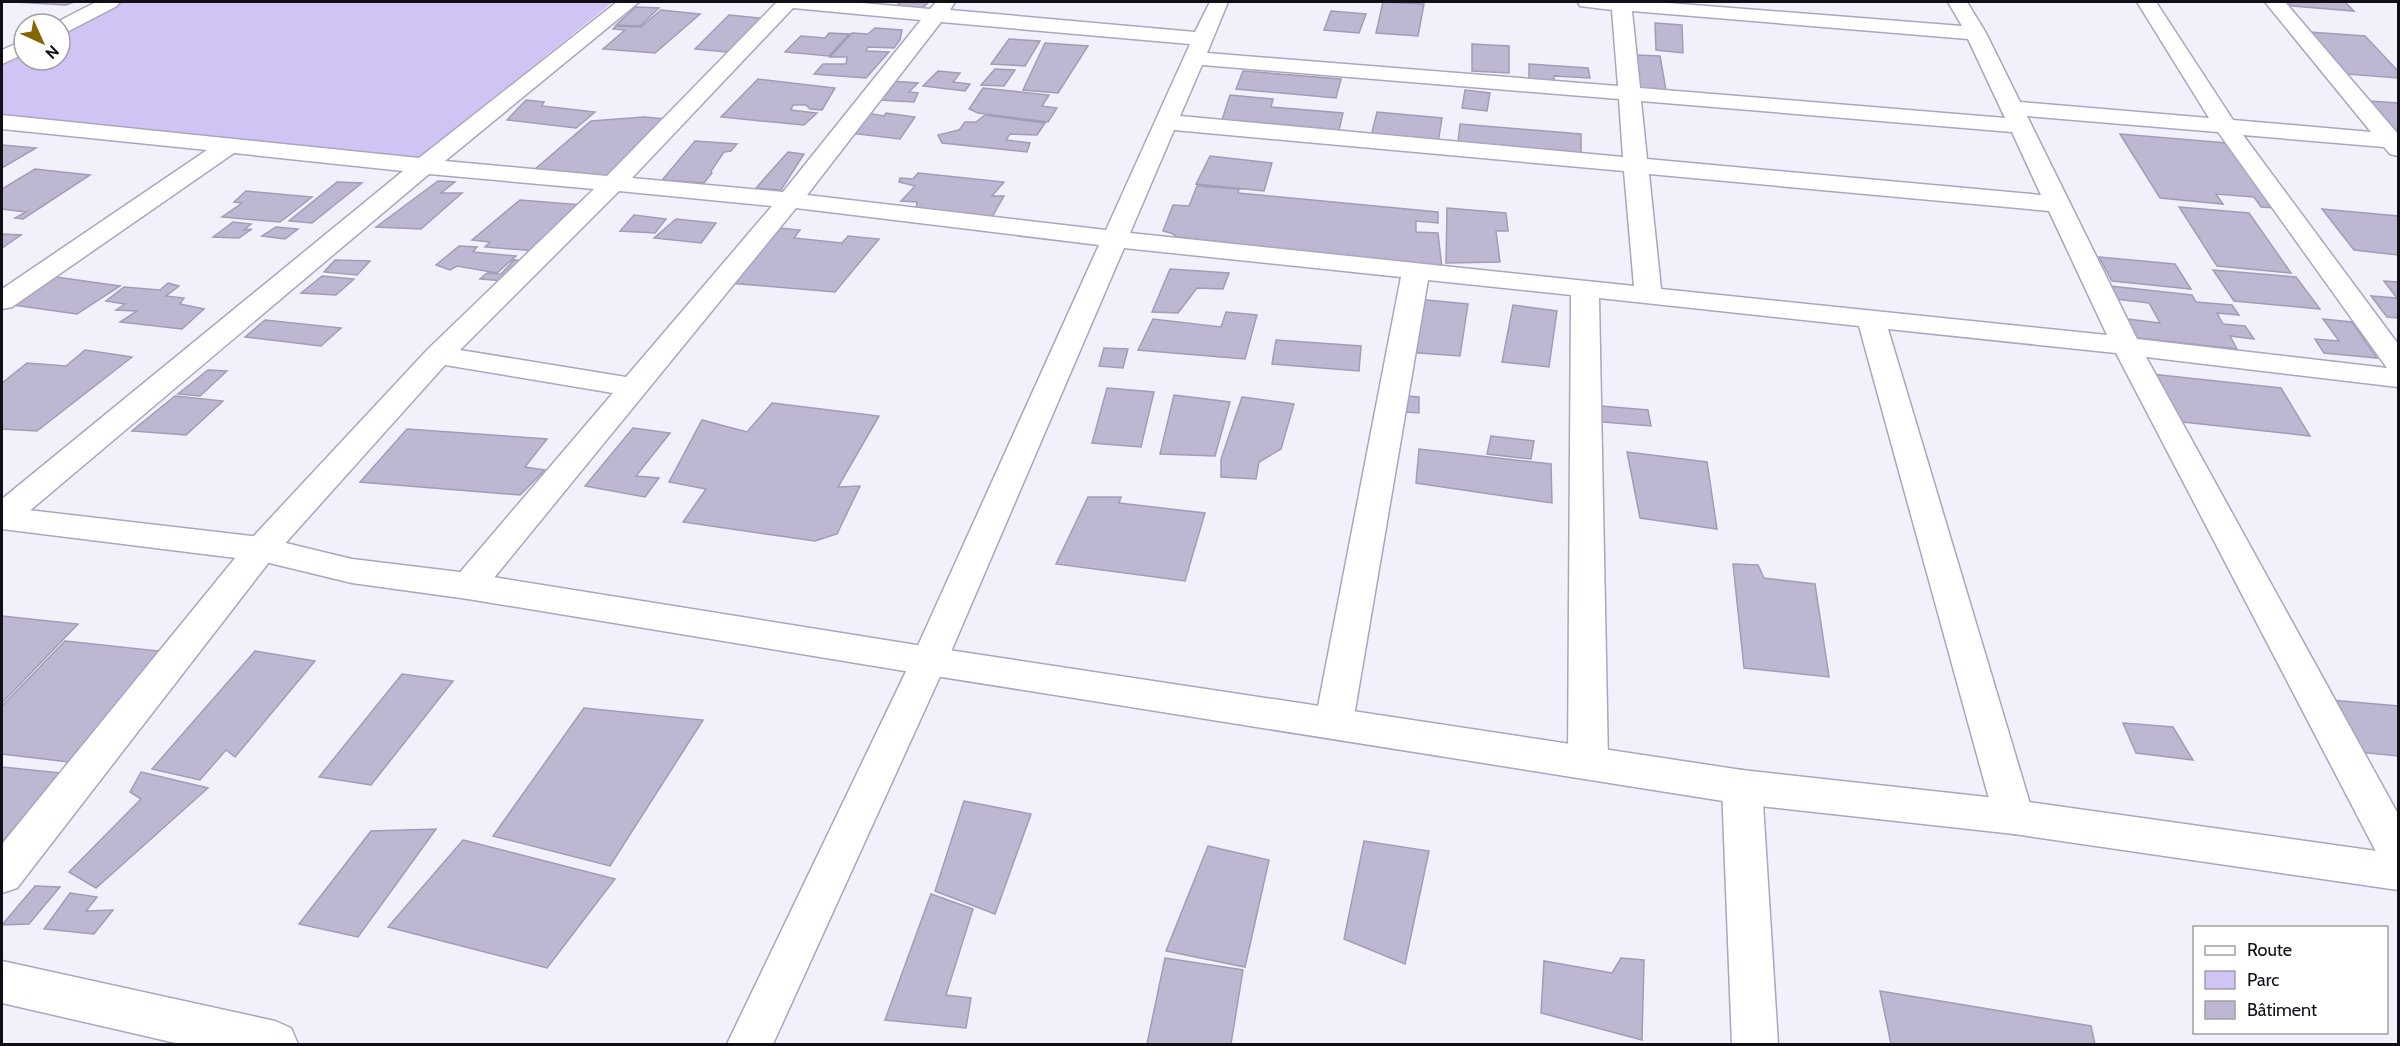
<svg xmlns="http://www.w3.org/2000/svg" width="2400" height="1046" viewBox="0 0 2400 1046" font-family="Cabin,sans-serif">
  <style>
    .green { fill: #d0c4f4 }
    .building { fill: #bdb7d2; stroke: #a29cb6; stroke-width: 1.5 }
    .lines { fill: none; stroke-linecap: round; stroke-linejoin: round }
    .minor-casing { stroke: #aba5bf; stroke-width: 3 }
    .major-casing { stroke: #aba5bf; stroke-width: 3 }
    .minor { fill: #fff; fill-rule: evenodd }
    .major { fill: #fff; fill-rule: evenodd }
  </style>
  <rect width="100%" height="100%" fill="#f2f0fb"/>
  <path class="green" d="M116 2H613L418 158 2 114V62L24 50V60H60V31Z"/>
  <path class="building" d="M14 2H74L66 5Z
    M900 2H929L921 9 897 6Z
    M1383 2 1424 4 1418 36 1376 33Z
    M2288 2H2345L2354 11 2292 6Z
    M636 7 659 8 640 26 616 25Z
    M661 10 700 14 655 53 603 49 625 30 613 29 616 26 641 27Z
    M1331 11 1366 14 1359 33 1324 30Z
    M729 15 780 20 746 54 695 49Z
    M1655 23 1682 25 1683 53 1656 50Z
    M875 28 902 30 900 40 894 48 868 47 866 51 889 52 866 78 814 74 823 64H846L847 57H830L852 33 868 34Z
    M2309 32 2365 36 2398 71V78L2347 74Z
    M829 33 849 34 829 56 785 52 801 36 825 38Z
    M1009 39 1040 41 1025 66 991 64Z
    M1045 43 1088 46 1058 93 1023 90Z
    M1472 44 1509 46V73L1472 71Z
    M1635 55 1660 56 1666 90 1640 89Z
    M1529 64 1588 68 1590 78 1554 76V83L1529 81Z
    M995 69 1015 70 1004 86 981 85Z
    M938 71 960 73 953 82 970 84 965 91 923 86Z
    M1243 71 1341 79 1336 98 1236 89Z
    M758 79 835 88 822 110 810 109 806 105H793L791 110 817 113 804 125 721 117Z
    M891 81 918 83 909 92 918 93 914 102 879 100Z
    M983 88 1049 95 1042 106 1057 108 1048 122 978 113 969 109Z
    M1465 90 1490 93 1487 111 1462 108Z
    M1230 95 1273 99 1271 107 1343 113 1339 130 1222 120Z
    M526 100 544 102 542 106 595 112 576 128 507 120Z
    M2369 101 2398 103V131H2397Z
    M1377 112 1442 118 1438 143 1371 136Z
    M866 113 884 116 886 113 915 117 900 139 849 133Z
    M985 115 1045 123 1037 135 1010 134 1006 140 1030 143 1027 152 942 143 938 135 959 130 965 122H976Z
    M644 117 679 120 655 146H662L630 180 534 170 591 121Z
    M1460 124 1581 134V154L1458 143Z
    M2120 134 2227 143 2274 208 2261 207 2254 197 2216 194 2223 204 2160 198Z
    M695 141 737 144 731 151 724 152 711 171 712 173 704 183 662 180Z
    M2 145 36 148 2 168Z
    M788 152 804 154 781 190 756 188Z
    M1210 156 1272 163 1264 191 1196 184Z
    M35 169 90 175 23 219 15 218 26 212 2 209V189Z
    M918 173 1004 182 992 196H1004L992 217 916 209 917 202 901 201 915 186 899 182 900 178 913 179Z
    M438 181 455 182 441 193H462L421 229 376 227Z
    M337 182 362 183 312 223 289 221Z
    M1197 186 1239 189 1238 193 1438 212V223L1416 221V232L1438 233 1442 268 1177 237 1171 233 1163 231 1173 205 1189 206Z
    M246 191 312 197 280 222 222 217 242 203 234 202Z
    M520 200 597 206 550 252 485 247 490 242 472 240Z
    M2179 207 2249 213 2291 273 2217 266Z
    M1447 208 1506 213 1508 231H1496L1500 262 1446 263Z
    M2322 209 2398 216V255L2354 250Z
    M634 215 666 219 655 233 620 231Z
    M676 219 716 223 701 243 654 238Z
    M233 222 251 224 244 230 252 229 239 238 213 237Z
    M276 227 298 229 285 239 262 236Z
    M769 227 800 230 794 238 842 243 848 236 879 239 835 292 730 283Z
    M2 234 21 235 2 248Z
    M459 246 477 247 473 252 516 256 497 273 457 266 450 270 436 265Z
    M2099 257 2175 264 2191 289 2112 281Z
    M335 260 370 261 357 275 324 272Z
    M514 260 544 262 526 283 480 279 487 273 501 274Z
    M1170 269 1229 273 1223 289 1197 288 1178 313 1152 312Z
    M2213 270 2296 277 2320 309 2234 301Z
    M322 276 354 279 336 295 301 293Z
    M56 277 120 286 77 314 13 305Z
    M2384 281 2398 282V318L2387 317 2371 296 2397 298Z
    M168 283 179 286 166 296 184 298 180 304 204 309 182 329 120 322 137 311 116 310 125 304 106 301 124 287 160 290Z
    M2110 286 2192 295 2196 302 2232 305 2239 315 2217 313 2223 324 2245 326 2254 339 2230 336 2237 349 2137 338 2127 319 2160 323 2149 303 2116 299Z
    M1416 299 1468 304 1460 356 1405 352Z
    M1513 305 1557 311 1549 367 1502 362Z
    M1226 312 1257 315 1245 359 1138 350 1153 319 1221 327Z
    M2323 319 2352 322 2377 358 2324 353 2315 339 2339 341Z
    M265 320 341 328 321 346 245 337Z
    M1276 340 1361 346 1359 371 1272 364Z
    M1104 348 1128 349 1123 368 1099 366Z
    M85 350 132 357 37 431 2 429V383L27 363 66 366Z
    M208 370 227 371 200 396 178 394Z
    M2151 374 2281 388 2310 436 2174 421Z
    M1107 388 1154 392 1141 447 1092 443Z
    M1174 395 1230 402 1215 456 1160 454Z
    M1392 395 1419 397V413L1391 411Z
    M175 396 223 401 186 435 132 431Z
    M1242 397 1294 404 1281 449 1259 462 1256 479 1221 477V459Z
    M772 403 879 416 838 487 860 486 837 534 815 541 683 522 706 489 669 482 702 420 747 432Z
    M1589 405 1648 410 1651 426 1591 421Z
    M633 428 670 433 636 476 659 478 645 497 585 486Z
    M407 429 547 439 525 467 545 470 520 495 360 482Z
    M1491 436 1534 441 1531 459 1487 454Z
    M1419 449 1551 464 1552 503 1416 483Z
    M1627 452 1707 462 1717 529 1640 518Z
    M1088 497H1121L1119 503 1205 513 1185 581 1056 564Z
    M1733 564 1758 565 1764 578 1815 584 1829 677 1744 668Z
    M2 616 78 624 2 703Z
    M65 641 168 652 69 762 2 754V706Z
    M255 651 315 661 235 757 226 750 200 780 152 769Z
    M402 674 453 681 371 785 319 777Z
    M2308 698 2398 706V756L2339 750Z
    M584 708 703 720 610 866 493 836Z
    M2123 723 2173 727 2193 760 2136 753Z
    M2 767 62 773 2 842Z
    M141 772 208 788 96 888 69 872 141 799 130 792Z
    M964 801 1031 814 995 914 935 891Z
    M436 829 358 937 299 924 371 831Z
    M463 840 615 879 547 968 388 927Z
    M1364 841 1429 851 1405 964 1344 939Z
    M1208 846 1269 860 1245 967 1166 951Z
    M35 886 60 887 29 924 2 925Z
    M70 893 97 897 86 911 113 910 94 934 44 929Z
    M931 894 973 909 946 995 971 998 966 1028 885 1020Z
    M1165 958 1243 970 1231 1044H1147Z
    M1621 958 1644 960 1642 1040 1541 1013 1544 961 1612 973Z
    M1880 991 2091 1026 2095 1044H1891Z"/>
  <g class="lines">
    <defs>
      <path id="minor" d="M96 2H120L117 6 67 32 60 34V24H53Z
        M617 2H639L445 161 607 176 777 2H850L930 9 936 2H955L950 10 1195 32 1210 2H1228L1207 53 1618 86 1612 10 1580 6 1578 2H1655L1962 26 1948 2H1967L1986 33 2020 102 2209 118 2137 2H2156L2233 120 2371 132 2265 2H2285L2398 134V156L2390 154 2384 147 2243 135 2398 344V387L2146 357 2398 814V870L2383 865 2116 353 1888 329 2034 817 2028 829 2014 834 2000 829 1994 817 1859 326 1599 298 1608 762 1602 773 1588 778 1574 773 1568 762 1571 295 1428 280 1353 722 1347 733 1334 737 1321 733 1315 722 1401 277 1124 248 947 661 773 1044H727L911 661 1099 245 796 208 480 595 468 599 456 595 451 586 456 577 613 393 445 365 273 557 17 888 2 893V844L249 541 428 349 594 189 429 174 14 524 2 527V499L403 171 234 153 12 307 2 309V289L207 150 2 129V115L419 158ZM793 8 921 20 783 192 632 178ZM1632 11 1968 39 2005 118 1640 88ZM941 22 1190 44 1106 230 807 195ZM1202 65 1619 99 1623 157 1180 116ZM1641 101 2012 132 2041 195 1647 159ZM2027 116 2218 132 2387 368 2137 339ZM1174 130 1624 171 1634 286 1130 233ZM1649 174 2049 211 2107 335 1661 289ZM619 191 772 206 626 377 460 350Z
        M24 40V54L2 64V50Z
        M1742 770 1756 775 1762 787 1778 1044H1732L1722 787 1728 775Z
        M2 961 275 1021 291 1028 298 1044H180L2 1003Z"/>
      <path id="major" d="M2 507 261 537 352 559 468 573 929 647 1742 770 2014 800 2398 854V890L2014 834 1742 804 929 675 468 599 352 583 261 561 2 529Z"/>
    </defs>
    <use href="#minor" class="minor-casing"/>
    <use href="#major" class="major-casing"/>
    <use href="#minor" class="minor"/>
    <use href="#major" class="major"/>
  </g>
  <rect width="2400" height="1046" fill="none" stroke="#110e18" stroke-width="6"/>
  <rect x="2193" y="926" width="195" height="108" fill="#ffffff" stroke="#a09fa3" stroke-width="1.5"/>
  <rect x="2205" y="946" width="30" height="9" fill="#ffffff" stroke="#a09fa3" stroke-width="1.5"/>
  <text x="2247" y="956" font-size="18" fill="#110e18">Route</text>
  <rect x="2205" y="971" width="30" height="18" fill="#d0c4f4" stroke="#a09fa3" stroke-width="1.5"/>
  <text x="2247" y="986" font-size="18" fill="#110e18">Parc</text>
  <rect x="2205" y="1001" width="30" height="18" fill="#bdb7d2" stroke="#a09fa3" stroke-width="1.5"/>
  <text x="2247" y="1016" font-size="18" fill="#110e18">Bâtiment</text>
  <g transform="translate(42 42) rotate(135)"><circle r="28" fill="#ffffff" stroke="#a09fa3" stroke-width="1.5"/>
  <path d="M0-4.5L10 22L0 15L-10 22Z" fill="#866500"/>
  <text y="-9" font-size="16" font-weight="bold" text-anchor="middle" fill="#110e18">N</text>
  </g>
</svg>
